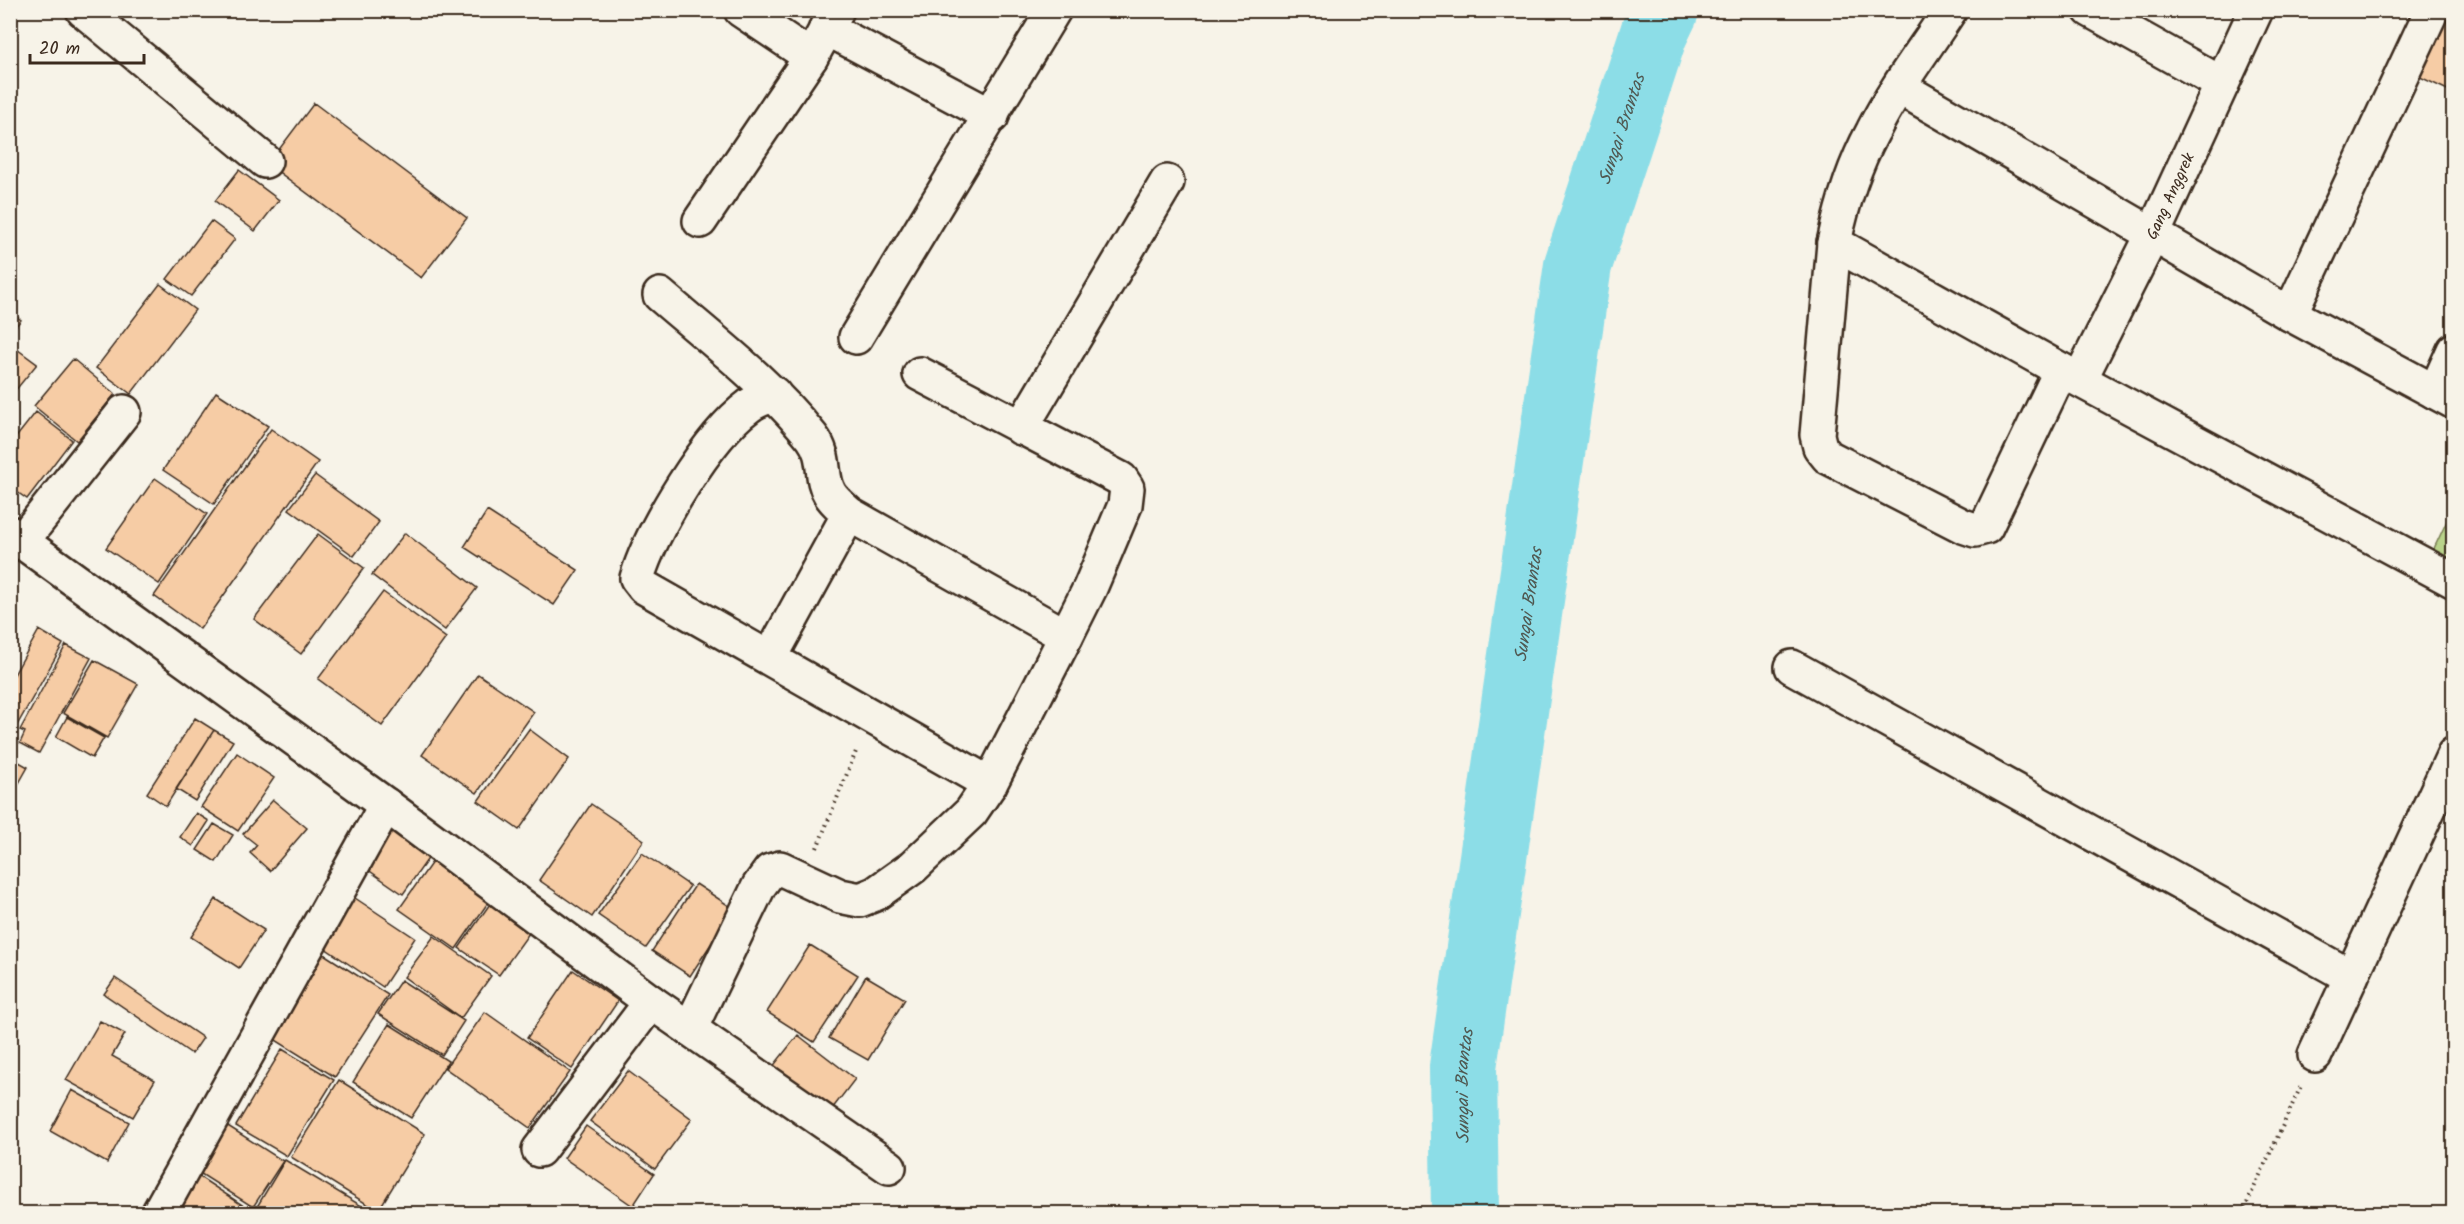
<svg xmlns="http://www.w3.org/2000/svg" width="2464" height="1224" viewBox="0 0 2464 1224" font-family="Kalam,sans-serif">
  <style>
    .green { fill: #b9d38a; stroke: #7a7e54; stroke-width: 1.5 }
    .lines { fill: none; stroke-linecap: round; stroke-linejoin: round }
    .river { stroke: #8cdde7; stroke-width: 68 }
    .building { fill: #f6cca5; stroke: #3b2a1e; stroke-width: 1.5 }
    .minor-casing { stroke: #3b2a1e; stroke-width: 38 }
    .path { stroke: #3b2a1e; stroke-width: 4; stroke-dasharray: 1.5 4.5; stroke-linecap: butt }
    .minor { stroke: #f7f3e8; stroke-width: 33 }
    .labels { text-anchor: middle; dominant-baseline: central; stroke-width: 6; stroke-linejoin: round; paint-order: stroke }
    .street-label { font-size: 16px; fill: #3b2a1e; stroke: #f7f3e8 }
    .water-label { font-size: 18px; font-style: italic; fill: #4f5750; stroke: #f7f3e8 }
  </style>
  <rect width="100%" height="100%" fill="#f7f3e8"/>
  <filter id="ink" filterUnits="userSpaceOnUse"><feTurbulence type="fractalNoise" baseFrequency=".0167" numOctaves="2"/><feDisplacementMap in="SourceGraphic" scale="12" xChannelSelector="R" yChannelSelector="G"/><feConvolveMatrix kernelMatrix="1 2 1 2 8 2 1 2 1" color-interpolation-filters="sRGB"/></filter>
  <g filter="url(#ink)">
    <path class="green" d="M2453 508V569L2430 557Z"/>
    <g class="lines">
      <path class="river" id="s1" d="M1465 1214 1463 1067 1578 265 1654 33 1665 10"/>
    </g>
    <path class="building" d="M2451 10H2454V93L2420 77Z
      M314 103 467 218 421 278 268 164Z
      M239 170 279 200 255 231 215 201Z
      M211 221 235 239 191 296 167 279Z
      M160 284 195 310 131 394 96 368Z
      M10 312 21 320 10 333Z
      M10 344 37 364 10 397Z
      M73 359 115 394 77 441 34 406Z
      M216 392 268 426 214 504 163 470Z
      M36 412 72 440 27 499 10 487V445Z
      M271 429 318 462 200 629 154 596Z
      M315 475 379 522 354 556 289 509Z
      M155 478 207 514 159 584 106 548Z
      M487 511 578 570 554 605 464 547Z
      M405 533 477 588 445 630 372 575Z
      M318 534 364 568 301 654 254 619Z
      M383 592 446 638 382 726 318 679Z
      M39 630 63 644 16 727 10 724V682Z
      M66 645 91 658 39 753 20 743 25 732 20 730Z
      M94 660 138 684 107 738 63 713Z
      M478 674 534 712 477 793 422 755Z
      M67 717 104 738 92 758 56 737Z
      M195 718 214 730 166 806 147 793Z
      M529 729 569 759 519 830 478 801Z
      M214 730 233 741 195 801 176 789Z
      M237 753 274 778 238 831 201 807Z
      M10 757 28 767 10 799Z
      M273 800 307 828 270 871 250 853 257 845 243 834Z
      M591 804 644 840 592 917 539 880Z
      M196 813 209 821 193 846 180 837Z
      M398 819 437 846 403 894 364 867Z
      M214 824 233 835 216 862 197 850Z
      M642 853 690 886 646 948 598 915Z
      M437 855 494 894 456 949 399 909Z
      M696 884 734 909 690 976 652 951Z
      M346 892 415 938 383 987 313 940Z
      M216 899 264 930 239 968 191 937Z
      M492 901 532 929 499 975 459 948Z
      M434 936 491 976 461 1018 404 977Z
      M810 945 858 975 814 1042 767 1012Z
      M319 951 388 995 335 1077 266 1034Z
      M573 970 618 1001 572 1069 527 1038Z
      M866 976 905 999 868 1060 829 1038Z
      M115 978 203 1038 192 1054 104 994Z
      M401 980 464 1021 442 1055 378 1014Z
      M485 1012 570 1072 530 1128 445 1068Z
      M100 1021 125 1034 112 1056 155 1080 133 1117 66 1080Z
      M389 1024 448 1061 411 1118 353 1082Z
      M798 1035 855 1079 829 1113 771 1069Z
      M282 1049 334 1080 287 1156 236 1126Z
      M628 1071 692 1119 655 1169 590 1121Z
      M339 1080 425 1134 378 1211 291 1157Z
      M72 1090 129 1122 107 1163 50 1131Z
      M220 1121 283 1161 253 1207 190 1167Z
      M586 1126 654 1174 633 1206 564 1158Z
      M285 1160 365 1208 362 1214H261L255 1210Z
      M189 1170 256 1214H172Z"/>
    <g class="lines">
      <defs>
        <g id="minor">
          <path d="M83 10 265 161"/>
          <path d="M741 10 811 57"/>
          <path d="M1950 10C1924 50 1894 89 1873 131 1854 166 1842 204 1834 243L2061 370 2454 581"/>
          <path d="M2090 10 2222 84"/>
          <path d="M826 28 992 116"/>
          <path d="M1899 87 2290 314 2454 402"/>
          <path d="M700 221 811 57 837 10"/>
          <path d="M1834 243 1817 435 1820 447 1828 457 1963 526 1975 530 1986 527 2061 370"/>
          <path d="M660 295C712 340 769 383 812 437 828 458 819 476 830 494 834 501 843 508 849 514L1066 636 990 784 971 812 913 867 875 894 860 900 840 896 780 868 770 871 759 886 690 1029"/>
          <path d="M2290 314 2432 10"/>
          <path d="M856 337 1054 10"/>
          <path d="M920 374 1121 479 1127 488 1125 505 1090 588 1066 636"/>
          <path id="s2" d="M2080 379 2153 234 2256 10"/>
          <path d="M2435 392 2454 350"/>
          <path d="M774 394C766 398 756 400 749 406 708 436 652 529 637 578L644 587 990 784"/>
          <path d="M1021 428 1167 182"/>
          <path d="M10 533 386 805 651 1002 889 1167"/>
          <path d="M22 541 124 412"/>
          <path d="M770 658 849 514"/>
          <path d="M1792 667 2351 977"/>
          <path d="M2315 1055 2454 754"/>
          <path d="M539 1150 651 1002"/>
          <path d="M158 1214 386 805"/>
        </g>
      </defs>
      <use href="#minor" class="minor-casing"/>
      <path class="path" d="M817 848 857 749
        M2242 1214 2301 1086"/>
      <use href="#minor" class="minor"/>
    </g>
  </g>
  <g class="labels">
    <g class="street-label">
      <text stroke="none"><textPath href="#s2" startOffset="204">Gang Anggrek</textPath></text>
    </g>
    <g class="water-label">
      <text stroke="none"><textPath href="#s1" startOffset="1100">Sungai Brantas</textPath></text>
      <text stroke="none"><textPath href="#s1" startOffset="614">Sungai Brantas</textPath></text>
      <text stroke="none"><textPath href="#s1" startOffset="128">Sungai Brantas</textPath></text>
    </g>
  </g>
  <rect width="2464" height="1224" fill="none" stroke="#f7f3e8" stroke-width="36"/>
  <rect x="18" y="18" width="2428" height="1188" fill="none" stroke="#3b2a1e" stroke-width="2" filter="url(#ink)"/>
  <path d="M30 54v9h114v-9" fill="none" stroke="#3b2a1e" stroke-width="3"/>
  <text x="39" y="54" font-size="18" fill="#3b2a1e" stroke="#f7f3e8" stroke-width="4.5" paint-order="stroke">20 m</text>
</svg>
